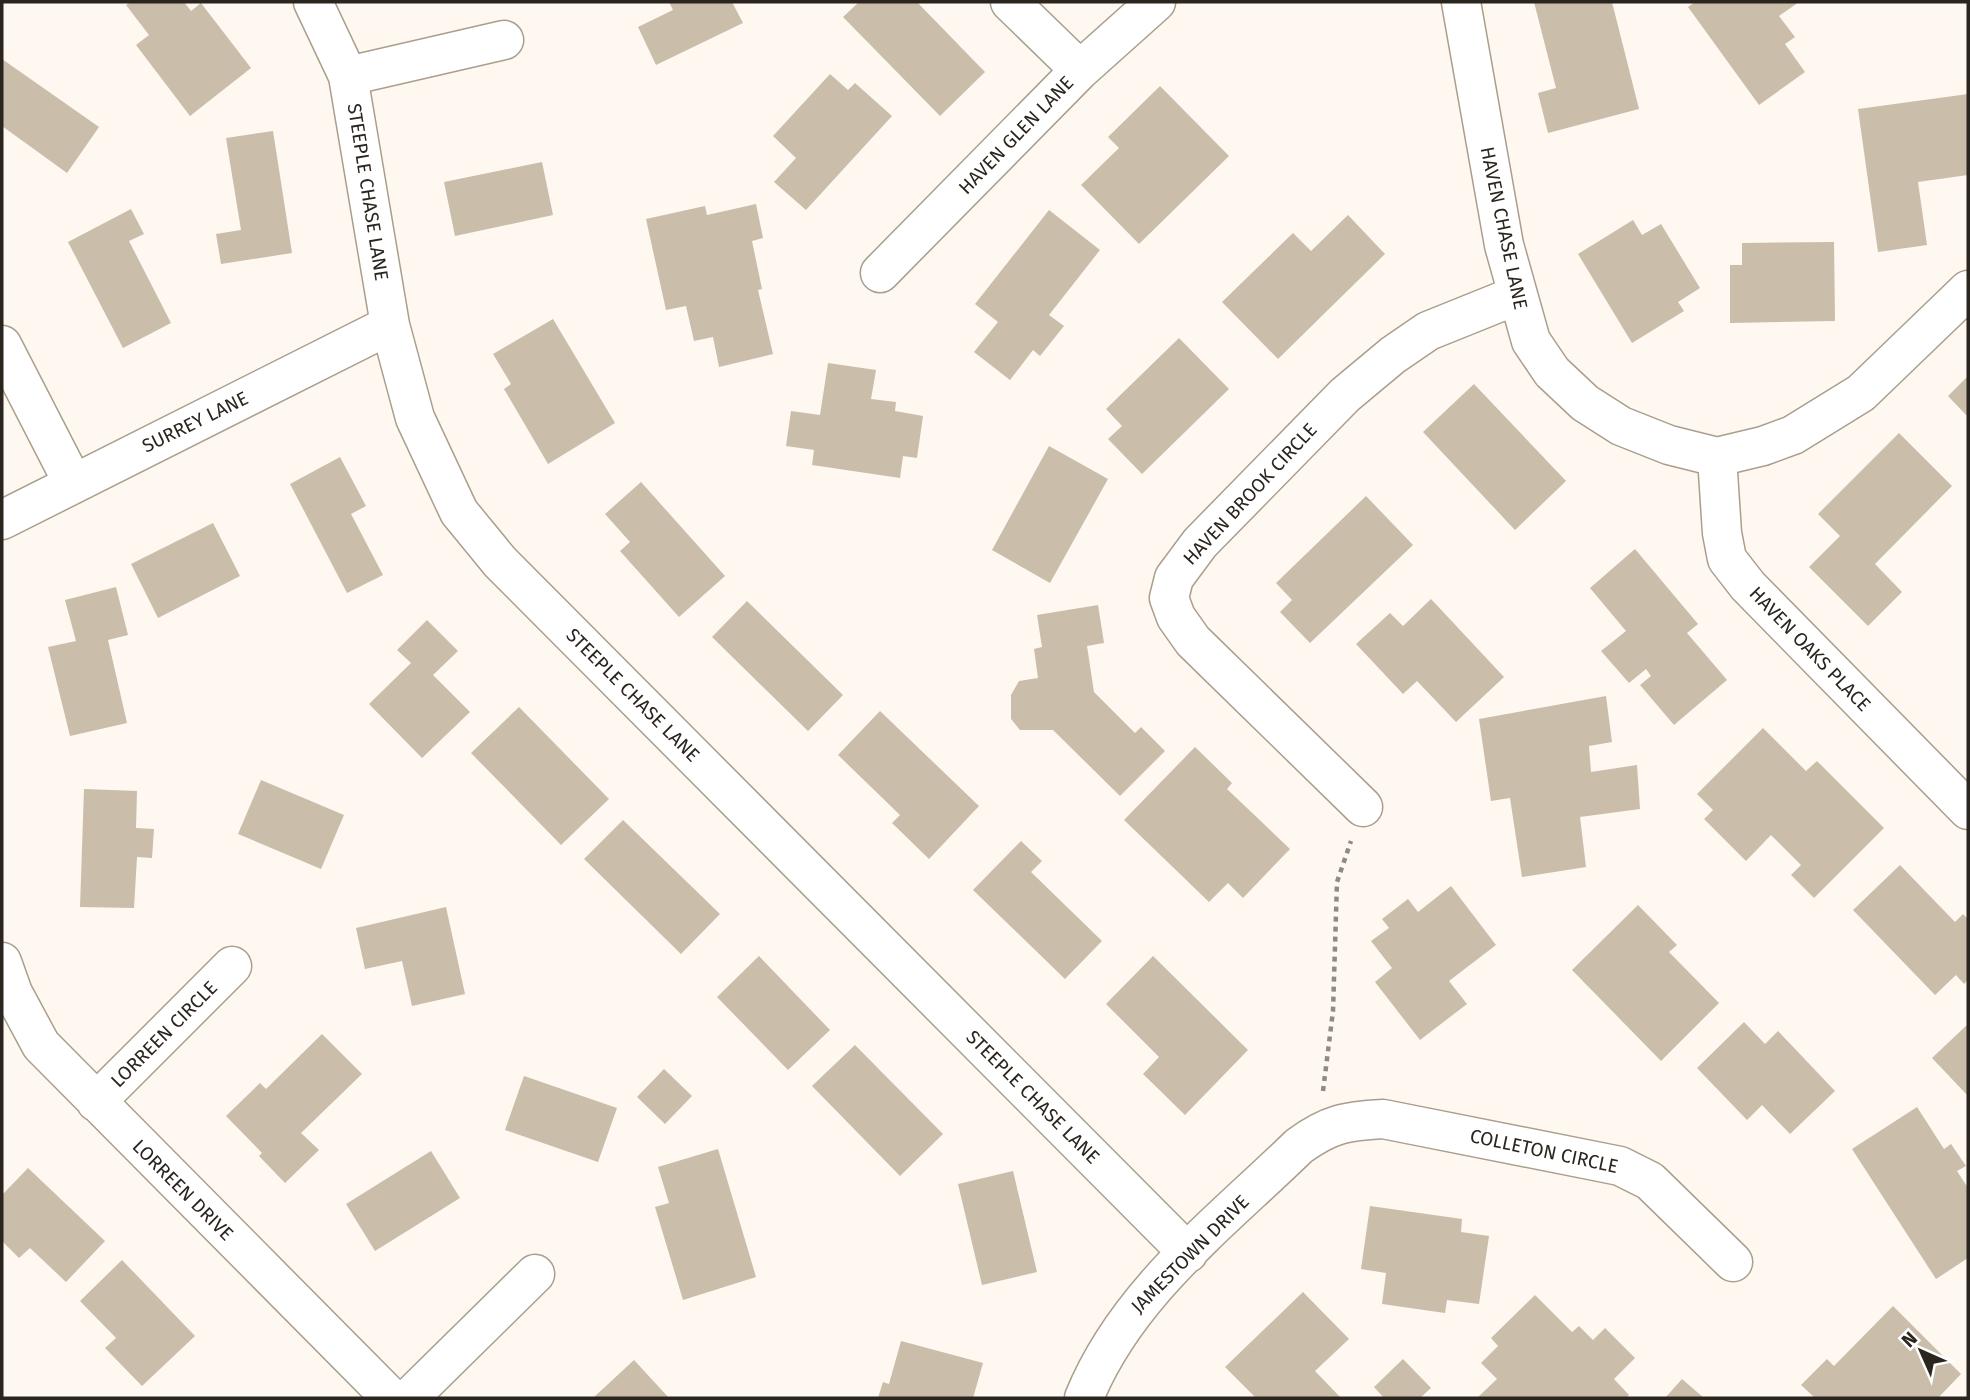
<svg xmlns="http://www.w3.org/2000/svg" width="1970" height="1400" viewBox="0 0 1970 1400" font-family="'Fira Sans',sans-serif">
  <style>
    .building { fill: #cabdaa }
    .lines { fill: none; stroke-linecap: round; stroke-linejoin: round }
    .street-casing { stroke: #aa9e8c; stroke-width: 41 }
    .path { stroke: #8f8a83; stroke-width: 4.5; stroke-dasharray: 5 5; stroke-linecap: butt }
    .street { stroke: #fff; stroke-width: 38 }
    .labels { text-anchor: middle; dominant-baseline: central; stroke-width: 5; stroke-linejoin: round; paint-order: stroke }
    .street-label { font-size: 19px; fill: #2a251e; stroke: #fff }
  </style>
  <rect width="100%" height="100%" fill="#fef8f1"/>
  <path class="building" d="M131 2H184L191 11 201 3 251 68 190 116 136 45 149 35 126 5Z
    M669 2H732L743 23 656 65 638 27 673 10Z
    M859 2H917L985 72 940 116 843 17Z
    M1534 2H1612L1639 109 1548 133 1538 93 1556 88Z
    M1695 2H1799L1779 16 1795 37 1785 44 1805 72 1759 105 1688 7Z
    M2 59 99 127 67 173 2 126Z
    M830 74 848 90 855 83 892 116 806 210 774 182 796 158 773 136Z
    M1160 86 1229 156 1139 244 1081 185 1119 148 1108 137Z
    M1968 94V175L1918 182 1927 245 1878 252 1858 109Z
    M273 131 292 253 221 264 216 234 241 230 226 138Z
    M542 162 553 215 455 236 444 182Z
    M756 204 763 238 752 241 762 289 758 290 773 354 719 367 713 337 694 341 686 306 666 310 646 219 705 206 707 215Z
    M131 209 144 234 129 241 171 323 123 348 68 242Z
    M1049 210 1100 250 1049 315 1064 326 1040 356 1033 350 1010 380 974 352 998 322 975 304Z
    M1348 215 1385 254 1278 359 1222 302 1293 233 1311 251Z
    M1633 220 1642 235 1661 224 1700 288 1678 302 1684 311 1632 343 1578 254Z
    M1834 242 1835 321 1730 323V265H1742V243Z
    M553 319 615 423 548 464 504 389 511 384 493 354Z
    M1179 338 1229 389 1142 474 1108 439 1122 426 1106 409Z
    M828 363 876 370 871 399 896 402 895 411 923 416 917 458 903 456 900 478 812 465 814 450 786 446 791 411 820 415Z
    M1968 376V417L1948 396Z
    M1474 384 1566 481 1515 530 1423 432Z
    M1899 433 1952 486 1875 564 1902 592 1868 626 1809 567 1840 536 1818 514Z
    M1049 446 1108 479 1050 583 992 550Z
    M340 457 366 506 351 514 383 575 347 593 290 484Z
    M641 482 725 576 679 617 620 551 630 542 605 514Z
    M1366 496 1413 545 1310 643 1280 612 1292 600 1276 583Z
    M213 523 240 576 158 618 131 564Z
    M1635 549 1698 624 1687 633 1727 680 1674 725 1640 685 1651 676 1646 669 1629 683 1601 651 1626 631 1590 588Z
    M116 587 128 635 108 640 127 723 70 736 48 647 76 641 65 600Z
    M1431 599 1504 677 1456 722 1417 681 1403 694 1356 644 1390 613 1403 626Z
    M747 601 843 695 808 731 712 637Z
    M1098 605 1104 643 1087 646 1094 692 1135 733 1141 727 1165 751 1120 796 1053 730H1020L1011 719V695L1019 681 1038 678 1034 649 1042 647 1037 615Z
    M427 620 458 651 433 675 470 712 422 758 369 704 411 663 397 650Z
    M1606 696 1612 742 1589 746 1591 772 1637 765 1640 809 1580 817 1586 867 1522 877 1510 798 1491 801 1479 719Z
    M519 707 609 799 561 845 471 753Z
    M880 711 979 806 929 859 892 823 900 815 838 755Z
    M1763 728 1806 771 1817 761 1884 828 1814 898 1791 875 1801 865 1771 835 1746 861 1704 819 1713 810 1697 794Z
    M1195 747 1232 783 1227 789 1290 849 1243 898 1228 883 1209 902 1124 820Z
    M261 780 344 815 321 869 238 834Z
    M84 789 137 791 136 828 154 829 152 858 137 857 134 908 80 907Z
    M623 820 720 914 681 954 584 859Z
    M1021 841 1042 861 1031 872 1102 941 1065 979 973 890Z
    M1900 865 1955 922 1963 914 1968 919V980L1964 984 1956 975 1935 995 1853 910Z
    M1451 886 1496 945 1449 981 1467 1004 1420 1040 1375 982 1392 968 1371 941 1389 928 1382 919 1408 899 1418 912Z
    M1638 905 1677 945 1669 952 1719 1003 1661 1061 1572 970Z
    M446 907 465 994 412 1006 402 961 365 969 356 928Z
    M759 956 830 1030 788 1070 717 997Z
    M1153 956 1248 1050 1185 1115 1143 1074 1159 1057 1106 1004Z
    M1744 1022 1765 1044 1778 1031 1835 1091 1790 1134 1762 1105 1747 1120 1697 1068Z
    M1968 1024V1096L1932 1058Z
    M322 1034 362 1074 301 1133 319 1150 285 1183 259 1156 262 1153 226 1116 260 1083 266 1089Z
    M855 1045 943 1134 900 1176 812 1086Z
    M664 1069 692 1096 665 1124 637 1097Z
    M524 1076 617 1108 598 1162 505 1130Z
    M1917 1107 1944 1149 1951 1144 1966 1166 1957 1171 1968 1188V1258L1936 1279 1852 1149Z
    M718 1149 756 1277 683 1300 655 1207 669 1203 658 1167Z
    M431 1151 460 1198 375 1251 346 1204Z
    M28 1168 105 1241 66 1282 30 1248 19 1258 2 1241V1195Z
    M1013 1171 1037 1272 982 1285 958 1184Z
    M1370 1206 1462 1219 1461 1232 1489 1236 1479 1304 1447 1300 1445 1313 1382 1304 1386 1273 1361 1269Z
    M122 1260 195 1336 142 1386 105 1348 116 1338 80 1301Z
    M1303 1292 1349 1339 1315 1371 1341 1398H1256L1225 1367Z
    M1535 1295 1572 1332 1579 1326 1593 1340 1605 1328 1635 1358 1614 1379 1629 1395 1626 1398H1477L1497 1379 1481 1363 1498 1346 1491 1338Z
    M1893 1306 1961 1374 1938 1398H1815L1801 1385 1827 1359 1834 1366Z
    M901 1341 983 1363 973 1398H878L883 1382 889 1384Z
    M1403 1359 1431 1388 1420 1398H1384L1374 1387Z
    M634 1360 669 1398H593Z
    M1682 1379 1704 1398H1665Z"/>
  <g class="lines">
    <defs>
      <path id="street" d="M313 2 348 76 390 325 415 418 459 512 500 562 1188 1253
        M1010 2 1080 70
        M1461 2 1504 245 1531 341 1552 372 1585 403 1621 426 1669 445 1717 457 1763 446 1793 435 1861 393 1968 290
        M348 76 504 40
        M880 273 1080 70 1156 2
        M2 345 73 483
        M1717 457 1722 533 1727 559 1748 586 1968 810
        M2 520 390 325
        M1363 807 1193 641 1176 617 1169 598 1174 578 1200 543 1345 395 1393 355 1428 331 1515 296
        M2 962 13 993 41 1045 391 1398
        M96 1102 232 966
        M409 1398 535 1274
        M1084 1398C1126 1294 1220 1223 1299 1146 1329 1124 1346 1121 1383 1119L1620 1166 1650 1181 1733 1262"/>
    </defs>
    <use href="#street" class="street-casing"/>
    <path class="path" d="M1323 1091 1333 1011 1337 882 1351 841"/>
    <use href="#street" class="street"/>
  </g>
  <g class="labels">
    <g class="street-label">
      <text transform="translate(1016 135) rotate(-46)">HAVEN GLEN LANE</text>
      <text transform="translate(368 192) rotate(81)">STEEPLE CHASE LANE</text>
      <text transform="translate(1504 228) rotate(78)">HAVEN CHASE LANE</text>
      <text transform="translate(195 422) rotate(-26)">SURREY LANE</text>
      <text transform="translate(1250 494) rotate(-47)">HAVEN BROOK CIRCLE</text>
      <text transform="translate(1810 649) rotate(46)">HAVEN OAKS PLACE</text>
      <text transform="translate(633 695) rotate(45)">STEEPLE CHASE LANE</text>
      <text transform="translate(164 1034) rotate(-45)">LORREEN CIRCLE</text>
      <text transform="translate(1033 1097) rotate(45)">STEEPLE CHASE LANE</text>
      <text transform="translate(1544 1151) rotate(12)">COLLETON CIRCLE</text>
      <text transform="translate(183 1190) rotate(45)">LORREEN DRIVE</text>
      <text transform="translate(1190 1254) rotate(-45)">JAMESTOWN DRIVE</text>
    </g>
  </g>
  <rect width="1970" height="1400" fill="none" stroke="#2a251e" stroke-width="7"/>
  <g transform="translate(1921 1351) rotate(315)" stroke="#ffffff" stroke-width="5" paint-order="stroke">
  <path d="M0-5L12 26L0 18L-12 26Z" fill="#2a251e"/>
  <text y="-10" font-size="19" font-weight="bold" text-anchor="middle" fill="#2a251e">N</text>
  </g>
</svg>
